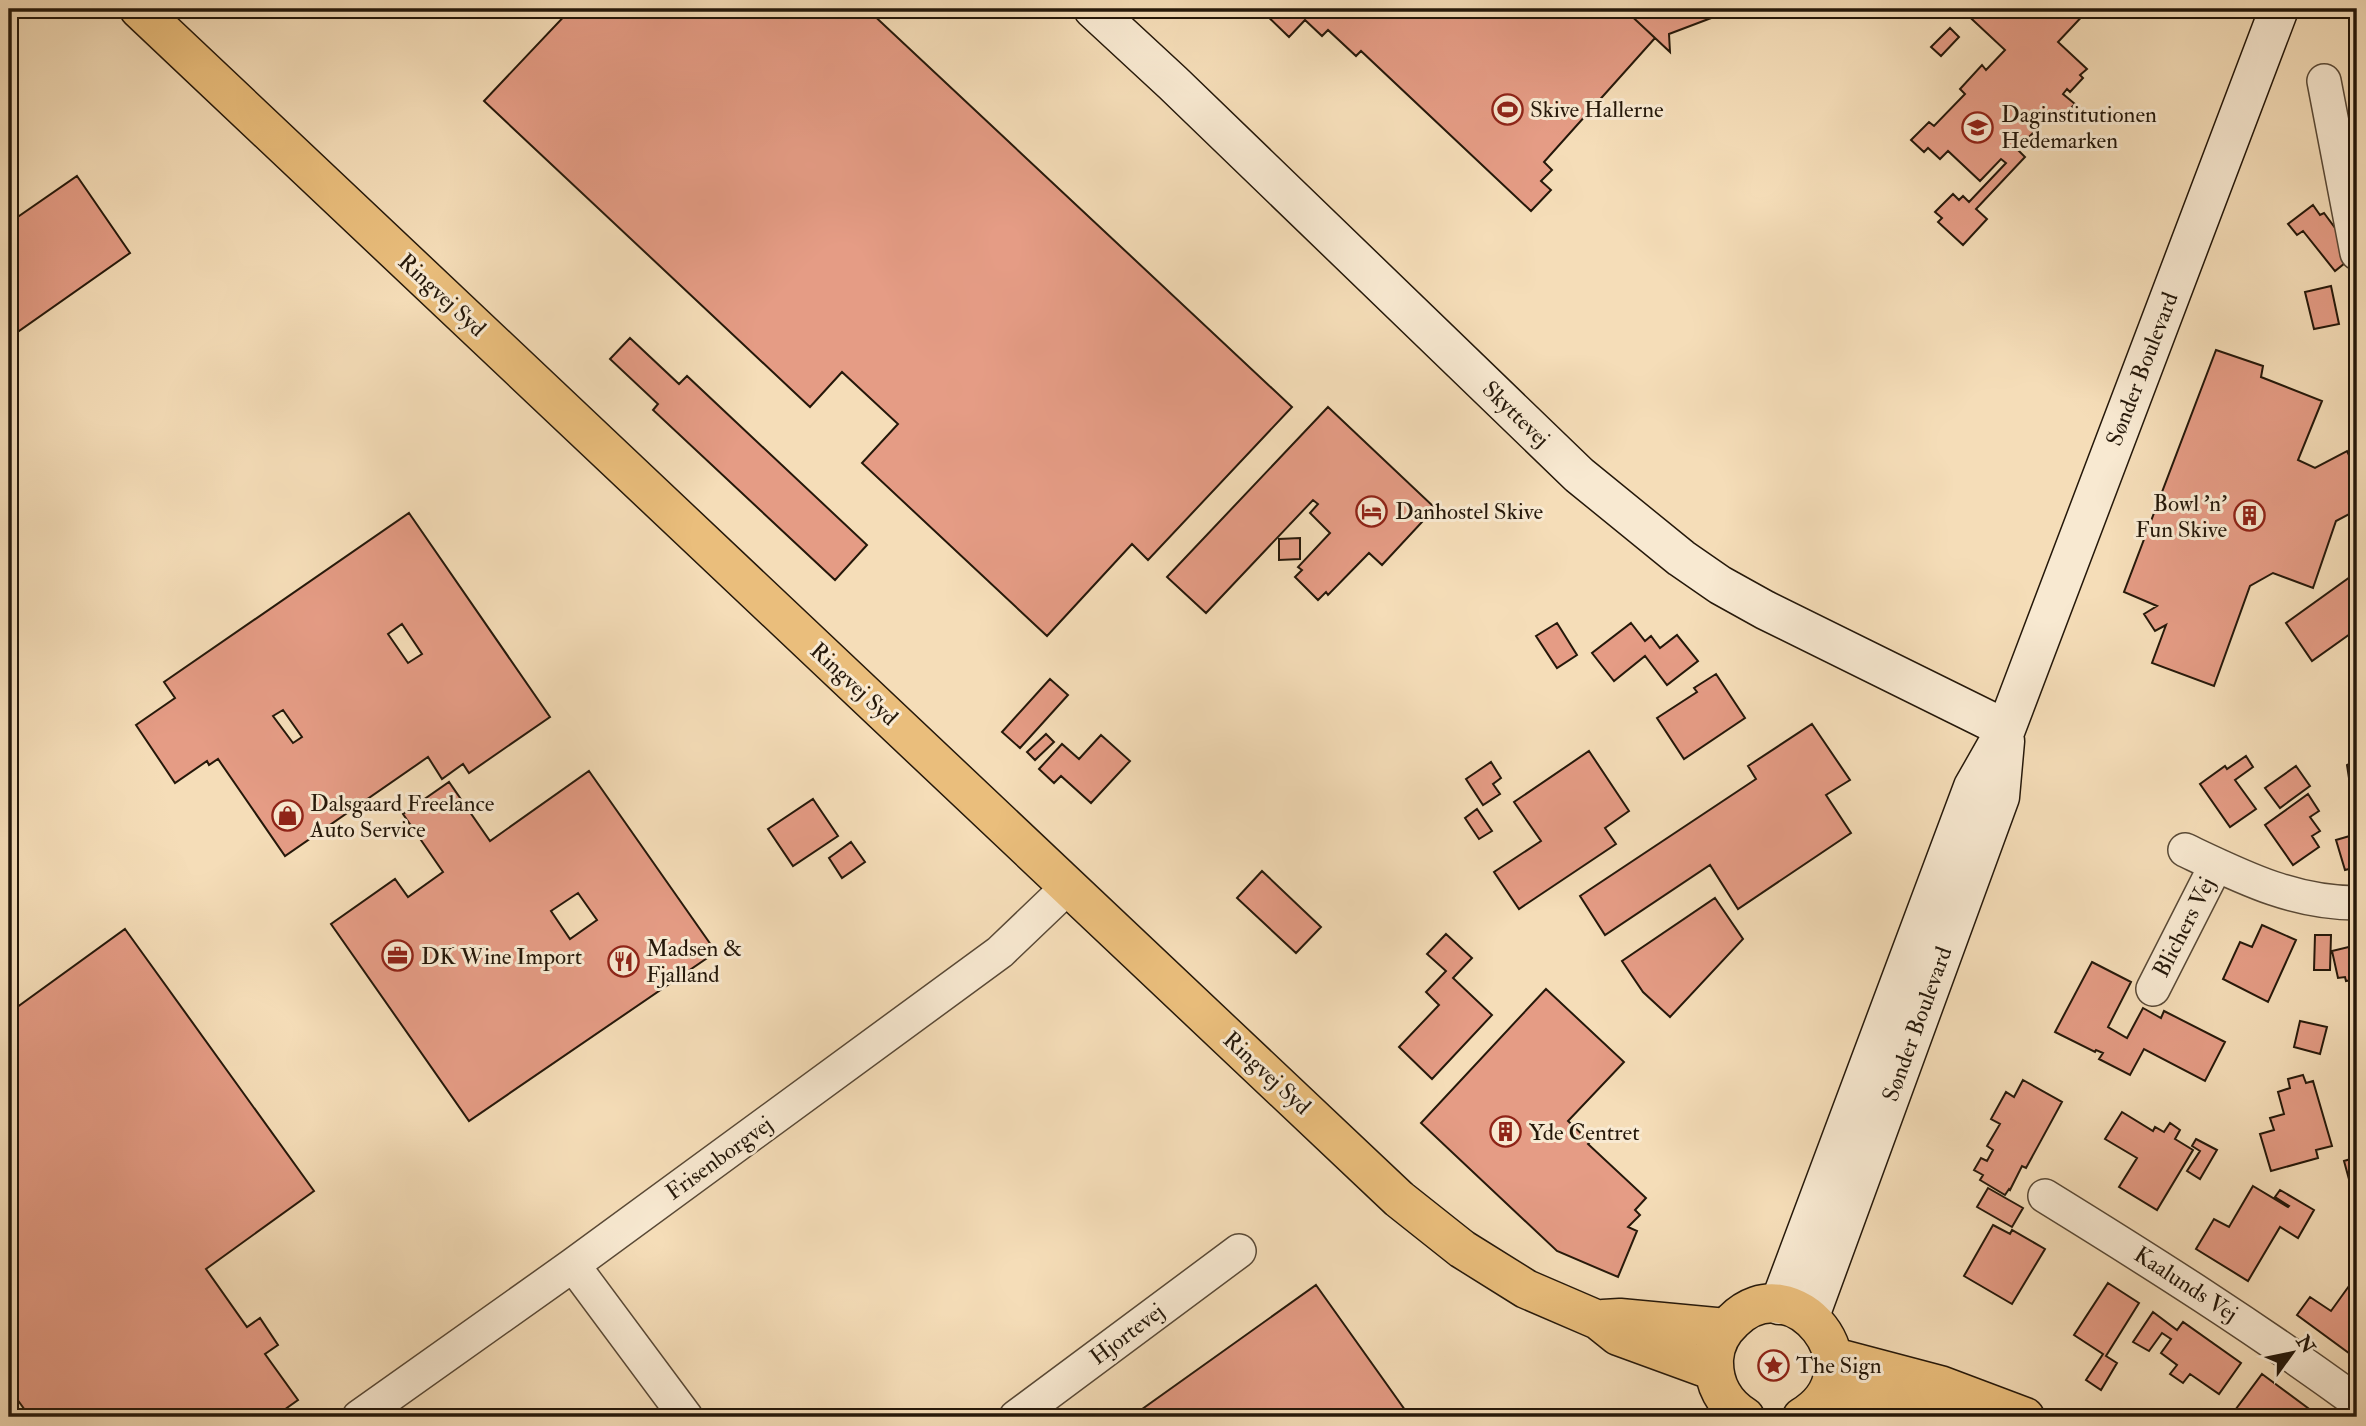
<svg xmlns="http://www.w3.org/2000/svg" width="2366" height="1426" viewBox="0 0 2366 1426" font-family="'IM FELL Double Pica',serif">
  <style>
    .building { fill: #e59c85; stroke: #25180a; stroke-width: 2; fill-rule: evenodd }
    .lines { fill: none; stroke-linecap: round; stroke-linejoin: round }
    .street-casing { stroke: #594936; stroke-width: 36 }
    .secondary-casing { stroke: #25180a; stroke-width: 41 }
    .primary-casing { stroke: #25180a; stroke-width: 41 }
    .street { stroke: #f8e9d1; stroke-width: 33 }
    .secondary { stroke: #f8e9d1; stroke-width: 38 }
    .primary { stroke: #eabe7c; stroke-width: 38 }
    .labels { text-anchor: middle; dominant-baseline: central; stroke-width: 6; stroke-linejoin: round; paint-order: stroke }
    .poi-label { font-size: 23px; fill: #25180a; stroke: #f8e9d1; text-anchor: start }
    .street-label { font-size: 23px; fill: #25180a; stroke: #f8e9d1 }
  </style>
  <rect width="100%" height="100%" fill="#f5ddb8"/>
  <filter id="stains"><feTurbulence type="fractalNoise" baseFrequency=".00286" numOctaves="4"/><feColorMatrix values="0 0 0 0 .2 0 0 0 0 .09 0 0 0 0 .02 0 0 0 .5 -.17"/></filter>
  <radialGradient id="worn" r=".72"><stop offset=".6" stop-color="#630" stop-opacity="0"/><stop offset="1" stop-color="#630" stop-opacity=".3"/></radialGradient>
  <path class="building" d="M571 9H867L1292 407 1148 560 1132 544 1047 636 862 463 898 424 842 372 810 407 484 101Z
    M1260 9H1624L1655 38 1544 162 1552 170 1541 181 1551 190 1531 211 1361 51 1356 56 1328 30 1322 36 1305 20 1289 37Z
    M1624 9H1735L1669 34 1670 52Z
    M1961 9H2089L2058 42 2087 69 2080 75 2083 78 2070 92 2067 89 2063 94 2075 104 2057 122 2046 111 2030 128 2034 132 2022 144 2019 141 2014 146 2025 157 1976 209 1987 219 1963 245 1938 222 1942 218 1935 212 1953 194 1959 200 1963 196 1969 202 2006 163 2001 159 1980 181 1948 151 1940 159 1928 148 1924 152 1911 140 1929 122 1934 126 1965 94 1960 89 1982 65 1986 70 2005 50Z
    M2353 9H2357V26H2356Z
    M1950 28 1959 37 1941 56 1931 47Z
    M2357 35V54H2355L2351 36Z
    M77 176 130 253 9 338V223Z
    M2313 205 2320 215 2324 213 2355 255 2335 271 2303 231 2297 235 2288 224Z
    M2331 286 2339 324 2314 329 2305 292Z
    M630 338 679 384 687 376 867 545 835 580 653 410 658 404 610 359Z
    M2216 350 2263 366 2261 377 2322 401 2298 460 2315 468 2347 451 2357 472V510L2336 521 2313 588 2273 573 2250 586 2214 686 2152 663 2166 625 2155 631 2144 614 2157 606 2124 592Z
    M1328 407 1435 508 1382 565 1369 553 1328 595 1326 592 1318 600 1295 577 1302 570 1298 567 1330 533 1310 513 1318 504 1313 500 1206 613 1167 577Z
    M409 513 550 717 469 773 463 764 442 779 428 757 285 856 218 759 209 765 207 761 175 783 136 725 175 698 164 682ZM402 624 422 654 408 663 388 634ZM283 710 302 737 293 743 273 716Z
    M1300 538V559L1279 560V539Z
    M2357 572V629L2312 661 2286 623Z
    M1557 623 1577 655 1557 668 1536 636Z
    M1631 623 1645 641 1651 636 1660 648 1677 635 1698 661 1667 685 1645 656 1614 681 1592 653Z
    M1716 674 1745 718 1684 759 1657 718 1697 692 1694 688Z
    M1050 679 1068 695 1020 748 1002 732Z
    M1812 724 1850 780 1826 795 1851 833 1738 909 1710 865 1605 935 1580 896 1756 779 1748 766Z
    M1046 734 1054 742 1035 760 1027 752Z
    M1101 735 1130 761 1091 803 1061 776 1054 783 1039 769 1062 744 1079 759Z
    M1589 751 1629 811 1605 828 1616 844 1519 909 1494 872 1541 841 1514 802Z
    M2246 756 2253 767 2235 780 2256 809 2230 827 2200 784 2225 766 2227 769Z
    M2357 760V776L2349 778 2347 765Z
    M1491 762 1501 778 1493 784 1500 794 1483 805 1466 779Z
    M2296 766 2310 786 2280 808 2265 788Z
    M589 771 716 952 469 1121 331 924 395 879 408 897 443 872 403 814 449 782 490 841ZM578 893 597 920 570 939 551 911Z
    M2308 794 2319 811 2310 817 2320 831 2312 836 2319 847 2293 865 2265 825Z
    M813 799 838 836 793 866 768 829Z
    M1477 809 1492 831 1479 839 1465 818Z
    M2353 835 2357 852V867L2345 870 2336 840Z
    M851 842 865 862 842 878 829 858Z
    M1262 871 1321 927 1296 953 1237 898Z
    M1715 898 1743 939 1670 1017 1643 992 1622 961Z
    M2262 925 2296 940 2268 1002 2223 979 2240 942 2252 947Z
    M125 929 314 1191 206 1269 247 1327 260 1318 278 1345 265 1354 298 1400 274 1417H30L9 1388V1013Z
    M1446 934 1472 958 1453 978 1492 1015 1432 1079 1399 1047 1439 1005 1426 992 1446 971 1427 954Z
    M2315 935H2331L2330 970H2314Z
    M2357 945V979L2346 981 2345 977 2338 978 2332 951Z
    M2092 962 2131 982 2108 1027 2127 1038 2143 1008 2161 1018 2164 1011 2225 1042 2205 1081 2144 1049 2130 1075 2099 1059 2103 1053 2096 1050 2095 1052 2055 1032Z
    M1546 989 1624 1062 1568 1121 1590 1142 1588 1144 1646 1198 1635 1210 1640 1215 1628 1227 1637 1231 1618 1277 1557 1251 1421 1123Z
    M2300 1021 2327 1027 2320 1054 2294 1047Z
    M2303 1075 2306 1083 2313 1081 2332 1146 2316 1150 2318 1158 2271 1171 2260 1134 2274 1130 2270 1118 2284 1114 2278 1092 2290 1088 2288 1079Z
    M2023 1080 2062 1102 2026 1168 2022 1166 2010 1190 2009 1189 2005 1195 1980 1180 1983 1175 1974 1170 1981 1158 1987 1161 1993 1150 1987 1146 2000 1124 1991 1119 2006 1092 2014 1097Z
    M2122 1112 2153 1131 2155 1127 2164 1132 2170 1123 2180 1130 2175 1139 2193 1150 2157 1210 2119 1187 2137 1158 2105 1139Z
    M2196 1139 2217 1150 2200 1179 2187 1171 2200 1151 2192 1146Z
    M2357 1157V1193L2353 1194 2344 1161Z
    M2253 1186 2288 1207 2289 1206 2275 1197 2280 1190 2314 1210 2298 1238 2280 1227 2248 1281 2196 1249 2214 1219 2229 1227Z
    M1988 1188 2023 1208 2012 1227 1977 1207Z
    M1993 1225 2010 1234 2012 1230 2045 1249 2012 1304 1964 1276Z
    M2357 1263V1278L2350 1273Z
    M2354 1279 2357 1281V1359L2297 1315 2310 1297 2331 1311Z
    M2108 1283 2139 1303 2106 1356 2117 1363 2101 1390 2086 1380 2103 1354 2074 1335Z
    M1316 1285 1410 1417H1131Z
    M2153 1312 2177 1330 2183 1322 2241 1363 2219 1394 2190 1374 2183 1383 2170 1374 2177 1365 2161 1353 2171 1339 2162 1333 2149 1351 2133 1342Z
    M2262 1374 2320 1417H2230Z"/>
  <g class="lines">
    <defs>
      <path id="street" d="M2324 81 2357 253
        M2185 850C2242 877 2293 903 2357 903
        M2153 989 2216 865
        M2045 1196C2152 1262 2256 1328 2357 1402
        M573 1265 686 1417
        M359 1417 573 1265 1000 952 1069 886
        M1016 1417 1239 1251"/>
      <path id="secondary" d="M1093 9 1173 83 1579 475 1681 558 1720 585 1765 610 2006 729
        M1779 1305 1973 787 2006 729 2279 9
        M1810 1316 2000 797 2005 741"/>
      <path id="primary" d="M139 9 1399 1199 1462 1249 1526 1289 1598 1320 1618 1336 1714 1371
        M1603 1319 1620 1318 1726 1328
        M1834 1357 1940 1385 2025 1417
        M1829 1389 1934 1406
        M1745 1417C1724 1404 1713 1384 1714 1359 1715 1344 1722 1331 1733 1321 1792 1261 1882 1369 1802 1417"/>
    </defs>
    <use href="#street" class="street-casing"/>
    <use href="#secondary" class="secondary-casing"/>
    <use href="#primary" class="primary-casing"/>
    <use href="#street" class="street"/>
    <use href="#secondary" class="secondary"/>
    <use href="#primary" class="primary"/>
  </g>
  <defs>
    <symbol id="stadium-ring" viewBox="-11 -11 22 22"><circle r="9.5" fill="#f8e9d1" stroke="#8f2418" stroke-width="1.5"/><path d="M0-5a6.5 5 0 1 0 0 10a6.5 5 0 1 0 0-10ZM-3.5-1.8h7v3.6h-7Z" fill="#8f2418"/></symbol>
    <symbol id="school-ring" viewBox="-11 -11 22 22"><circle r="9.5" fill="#f8e9d1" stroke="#8f2418" stroke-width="1.5"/><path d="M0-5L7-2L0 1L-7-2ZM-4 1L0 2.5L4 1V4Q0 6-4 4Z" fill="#8f2418"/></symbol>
    <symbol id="hotel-ring" viewBox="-11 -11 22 22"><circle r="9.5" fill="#f8e9d1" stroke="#8f2418" stroke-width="1.5"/><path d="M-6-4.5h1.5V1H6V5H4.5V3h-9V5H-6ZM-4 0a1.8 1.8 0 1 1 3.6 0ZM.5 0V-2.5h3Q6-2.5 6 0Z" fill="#8f2418"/></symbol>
    <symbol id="building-ring" viewBox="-11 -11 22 22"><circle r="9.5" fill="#f8e9d1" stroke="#8f2418" stroke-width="1.5"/><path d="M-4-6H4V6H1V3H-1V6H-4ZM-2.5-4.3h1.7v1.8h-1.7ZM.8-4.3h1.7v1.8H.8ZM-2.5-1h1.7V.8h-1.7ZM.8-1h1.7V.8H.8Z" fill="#8f2418"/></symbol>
    <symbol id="shop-ring" viewBox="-11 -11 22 22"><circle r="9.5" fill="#f8e9d1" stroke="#8f2418" stroke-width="1.5"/><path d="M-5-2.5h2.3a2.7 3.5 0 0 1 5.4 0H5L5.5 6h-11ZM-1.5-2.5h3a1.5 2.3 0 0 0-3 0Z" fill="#8f2418"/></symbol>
    <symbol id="office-ring" viewBox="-11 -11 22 22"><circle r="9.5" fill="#f8e9d1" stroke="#8f2418" stroke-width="1.5"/><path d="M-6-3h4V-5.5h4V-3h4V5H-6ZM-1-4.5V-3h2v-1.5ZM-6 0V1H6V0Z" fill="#8f2418"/></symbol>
    <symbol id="restaurant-ring" viewBox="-11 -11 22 22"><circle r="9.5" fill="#f8e9d1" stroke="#8f2418" stroke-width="1.5"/><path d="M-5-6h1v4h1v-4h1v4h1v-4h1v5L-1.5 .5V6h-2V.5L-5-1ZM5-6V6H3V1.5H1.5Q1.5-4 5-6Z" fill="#8f2418"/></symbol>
    <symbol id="sight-ring" viewBox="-11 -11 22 22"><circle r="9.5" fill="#f8e9d1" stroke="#8f2418" stroke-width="1.5"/><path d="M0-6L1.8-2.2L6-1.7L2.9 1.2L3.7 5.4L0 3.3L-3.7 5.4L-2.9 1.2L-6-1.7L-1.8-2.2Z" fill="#8f2418"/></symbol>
  </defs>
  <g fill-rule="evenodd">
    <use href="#stadium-ring" x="1490" y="92" width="35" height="35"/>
    <use href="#school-ring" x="1960" y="110" width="35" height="35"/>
    <use href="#hotel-ring" x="1354" y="494" width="35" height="35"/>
    <use href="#building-ring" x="2232" y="498" width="35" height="35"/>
    <use href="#shop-ring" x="270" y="798" width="35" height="35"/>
    <use href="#office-ring" x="380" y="938" width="35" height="35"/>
    <use href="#restaurant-ring" x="606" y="944" width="35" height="35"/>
    <use href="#building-ring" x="1488" y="1114" width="35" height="35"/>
    <use href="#sight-ring" x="1756" y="1348" width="35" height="35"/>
  </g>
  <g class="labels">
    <g class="poi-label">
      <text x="1530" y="109">Skive Hallerne</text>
      <text x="2001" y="114">Daginstitutionen<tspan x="2001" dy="26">Hedemarken</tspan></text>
      <text x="2227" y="503" text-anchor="end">Bowl 'n'<tspan x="2227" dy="26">Fun Skive</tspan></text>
      <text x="1395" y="511">Danhostel Skive</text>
      <text x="310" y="803">Dalsgaard Freelance<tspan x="310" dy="26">Auto Service</tspan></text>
      <text x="646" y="948">Madsen &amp;<tspan x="646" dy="26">Fjalland</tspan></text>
      <text x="421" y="956">DK Wine Import</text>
      <text x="1529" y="1132">Yde Centret</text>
      <text x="1796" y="1365">The Sign</text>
    </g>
    <g class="street-label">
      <text transform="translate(442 295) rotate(43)">Ringvej Syd</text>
      <text transform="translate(2142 369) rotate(-69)">Sønder Boulevard</text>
      <text transform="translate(1516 414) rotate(44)">Skyttevej</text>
      <text transform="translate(854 684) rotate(43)">Ringvej Syd</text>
      <text transform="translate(2184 927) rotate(-63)">Blichers Vej</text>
      <text transform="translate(1917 1024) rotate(-70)">Sønder Boulevard</text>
      <text transform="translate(1267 1073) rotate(43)">Ringvej Syd</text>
      <text transform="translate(719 1158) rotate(-36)">Frisenborgvej</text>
      <text transform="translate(2186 1284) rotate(33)">Kaalunds Vej</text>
      <text transform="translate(1127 1334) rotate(-37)">Hjortevej</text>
    </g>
  </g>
  <rect width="2366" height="1426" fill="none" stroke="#f5ddb8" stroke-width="35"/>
  <rect x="10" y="10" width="2345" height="1405" fill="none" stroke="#25180a" stroke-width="3.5"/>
  <rect x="18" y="18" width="2331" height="1391" fill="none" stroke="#25180a" stroke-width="2"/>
  <g transform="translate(2292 1353) rotate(57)" stroke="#f8e9d1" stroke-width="5" paint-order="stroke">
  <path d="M0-5L12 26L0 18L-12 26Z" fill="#25180a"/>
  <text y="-10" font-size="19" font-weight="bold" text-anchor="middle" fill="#25180a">N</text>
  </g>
  <rect width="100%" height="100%" filter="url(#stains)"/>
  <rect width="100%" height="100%" fill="url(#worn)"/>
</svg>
